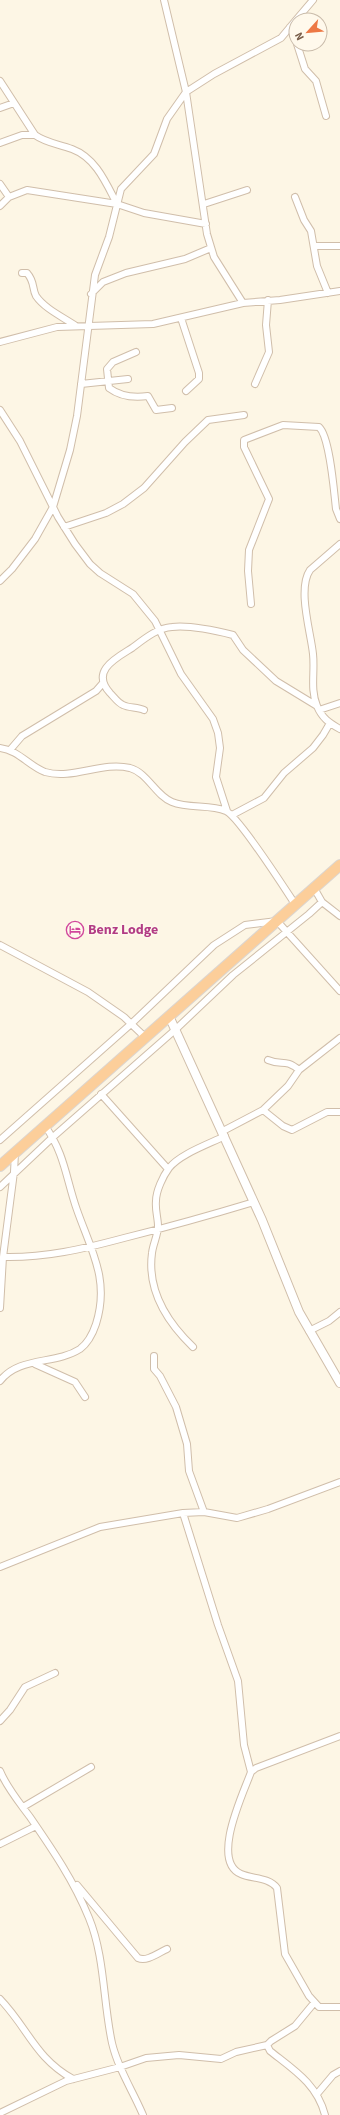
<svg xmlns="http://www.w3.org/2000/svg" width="340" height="2115" viewBox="0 0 340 2115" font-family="'Source Sans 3',sans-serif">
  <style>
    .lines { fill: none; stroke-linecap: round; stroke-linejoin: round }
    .minor-casing { stroke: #d0beaa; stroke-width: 8 }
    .tertiary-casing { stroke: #d0beaa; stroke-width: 10 }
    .trunk-casing { stroke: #dcd5cf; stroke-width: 12 }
    .minor { stroke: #fff; stroke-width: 6 }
    .tertiary { stroke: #fff; stroke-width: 8 }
    .trunk { stroke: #fcce9a; stroke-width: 10 }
    .labels { text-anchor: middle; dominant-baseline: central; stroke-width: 3; stroke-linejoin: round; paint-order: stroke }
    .hotel-label { font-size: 14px; font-weight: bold; fill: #b23c85; stroke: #fff9ec; text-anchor: start }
  </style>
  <rect width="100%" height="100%" fill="#fdf6e5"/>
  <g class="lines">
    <defs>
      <path id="minor" d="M164 0 186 92 207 234 214 257 243 303
        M296 20 313 0
        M290 27 296 39
        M297 44 305 69 316 81 326 116
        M0 81 35 135C46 143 59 144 72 149 96 158 106 183 117 204
        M0 108 14 103
        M0 143 22 135H35
        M0 184 9 197
        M295 197 304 220 311 231 317 266 328 293
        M204 204 247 190
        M0 206 9 197 27 190 117 204 144 213 206 224
        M314 246H340
        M22 273H27C35 282 32 289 36 296 45 309 63 317 76 326
        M91 294 103 282 126 273 185 259 211 248
        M181 318 199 373V379L186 391
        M0 342 57 327 153 324 243 303 280 300 340 291
        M136 352 113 362 107 369 109 388C121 397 134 398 148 396L156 410 172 408
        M81 384 128 379
        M255 384 269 352 266 325 268 300
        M0 410 20 441 58 517 75 544 90 564 100 573 133 594 155 621 181 674 213 719 218 733 220 748 216 777 227 811
        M64 527 106 513 123 504 144 488 185 442 208 420 244 415
        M340 544 310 570C297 589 311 633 313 654 315 672 310 689 317 706 322 718 329 723 340 729
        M0 581 12 569 35 539 53 507 70 450 77 416 95 275 109 237 121 189 154 154 167 119 186 92 214 74 281 38 296 20
        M251 604 248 571 249 550 269 499 244 447V440L283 425 319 427C330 437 334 492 336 509L340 519
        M144 710C137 707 129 708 123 705 118 703 114 697 110 693 90 671 116 658 132 648 144 639 157 628 172 627 189 625 217 631 233 635L243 650 276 681 317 706
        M319 710 340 703
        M0 748C18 750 29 766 45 772 73 780 102 761 130 768 148 773 155 795 172 802 189 809 210 804 226 811 239 817 285 889 295 904
        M10 750 22 736 96 691 103 683
        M232 815 264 798 284 773 313 748 323 735 330 723
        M314 888 322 902 340 916
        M0 945 88 992 124 1017 145 1037
        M268 1060C282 1066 285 1058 299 1070
        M101 1094 168 1169
        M263 1110 283 1126 292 1130 327 1112H340
        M223 1131 263 1110 288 1086 299 1070 340 1038
        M0 1140 131 1024 214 945 245 925 277 921 340 991
        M0 1187 53 1137 175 1030 233 975 309 914 322 902
        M3 1257C45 1258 83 1249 124 1238 168 1227 211 1215 254 1202
        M0 1308 3 1257 14 1172 15 1153
        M309 1331 329 1321 340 1312
        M193 1347C167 1322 147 1290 152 1253 153 1244 158 1235 158 1226 158 1218 155 1210 156 1201 156 1191 163 1176 169 1168 180 1154 209 1144 225 1136
        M154 1356V1369L160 1376 176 1407 187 1444 189 1471 204 1512
        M35 1364 75 1382 85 1397
        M0 1381C19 1356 55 1365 80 1349 88 1343 93 1333 96 1324 110 1280 91 1250 77 1210 66 1179 65 1154 45 1126
        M183 1513 218 1625 238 1681 244 1745 251 1772
        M0 1567 100 1527 183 1513 204 1512 237 1518 268 1509 340 1482
        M0 1721 10 1710 25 1687 55 1673
        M340 1736 256 1768 251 1772C244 1792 210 1861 241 1874 252 1879 269 1877 277 1888L285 1954 309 1996 319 2007H340
        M0 1771C7 1788 19 1802 30 1817 52 1849 74 1881 89 1918 105 1957 103 2002 112 2043 118 2069 133 2091 143 2115
        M23 1807 91 1767
        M0 1844 36 1826
        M77 1885 138 1958C147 1962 158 1953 167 1949
        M0 1999C28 2028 35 2058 73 2079
        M314 2003 295 2026 271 2041 267 2045 270 2051C294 2070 317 2084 325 2115
        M317 2094 333 2075 340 2071
        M0 2113 66 2081 120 2067 146 2058 179 2055 221 2059 236 2052 267 2045"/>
      <path id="tertiary" d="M169 1016 262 1220 299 1312 340 1383"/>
      <path id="trunk" d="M0 1166 340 865"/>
    </defs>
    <use href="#minor" class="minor-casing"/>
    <use href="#tertiary" class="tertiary-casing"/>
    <use href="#trunk" class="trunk-casing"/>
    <use href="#minor" class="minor"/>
    <use href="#tertiary" class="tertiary"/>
    <use href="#trunk" class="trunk"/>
  </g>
  <defs>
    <symbol id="hotel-ring" viewBox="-11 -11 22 22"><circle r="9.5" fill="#fff9ec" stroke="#d1479c" stroke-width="1.5"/><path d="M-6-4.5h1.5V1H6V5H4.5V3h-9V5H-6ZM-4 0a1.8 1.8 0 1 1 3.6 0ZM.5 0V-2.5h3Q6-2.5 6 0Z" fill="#d1479c"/></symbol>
  </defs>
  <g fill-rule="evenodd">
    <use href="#hotel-ring" x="65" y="920" width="20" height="20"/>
  </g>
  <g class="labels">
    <g class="hotel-label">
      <text x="88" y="930">Benz Lodge</text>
    </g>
  </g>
  <g transform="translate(308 32) rotate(243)"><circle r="19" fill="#fff9ec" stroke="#c9bbaa"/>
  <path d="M0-3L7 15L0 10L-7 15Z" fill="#ed7844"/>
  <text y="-6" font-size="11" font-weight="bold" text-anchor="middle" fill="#785d48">N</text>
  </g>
</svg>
